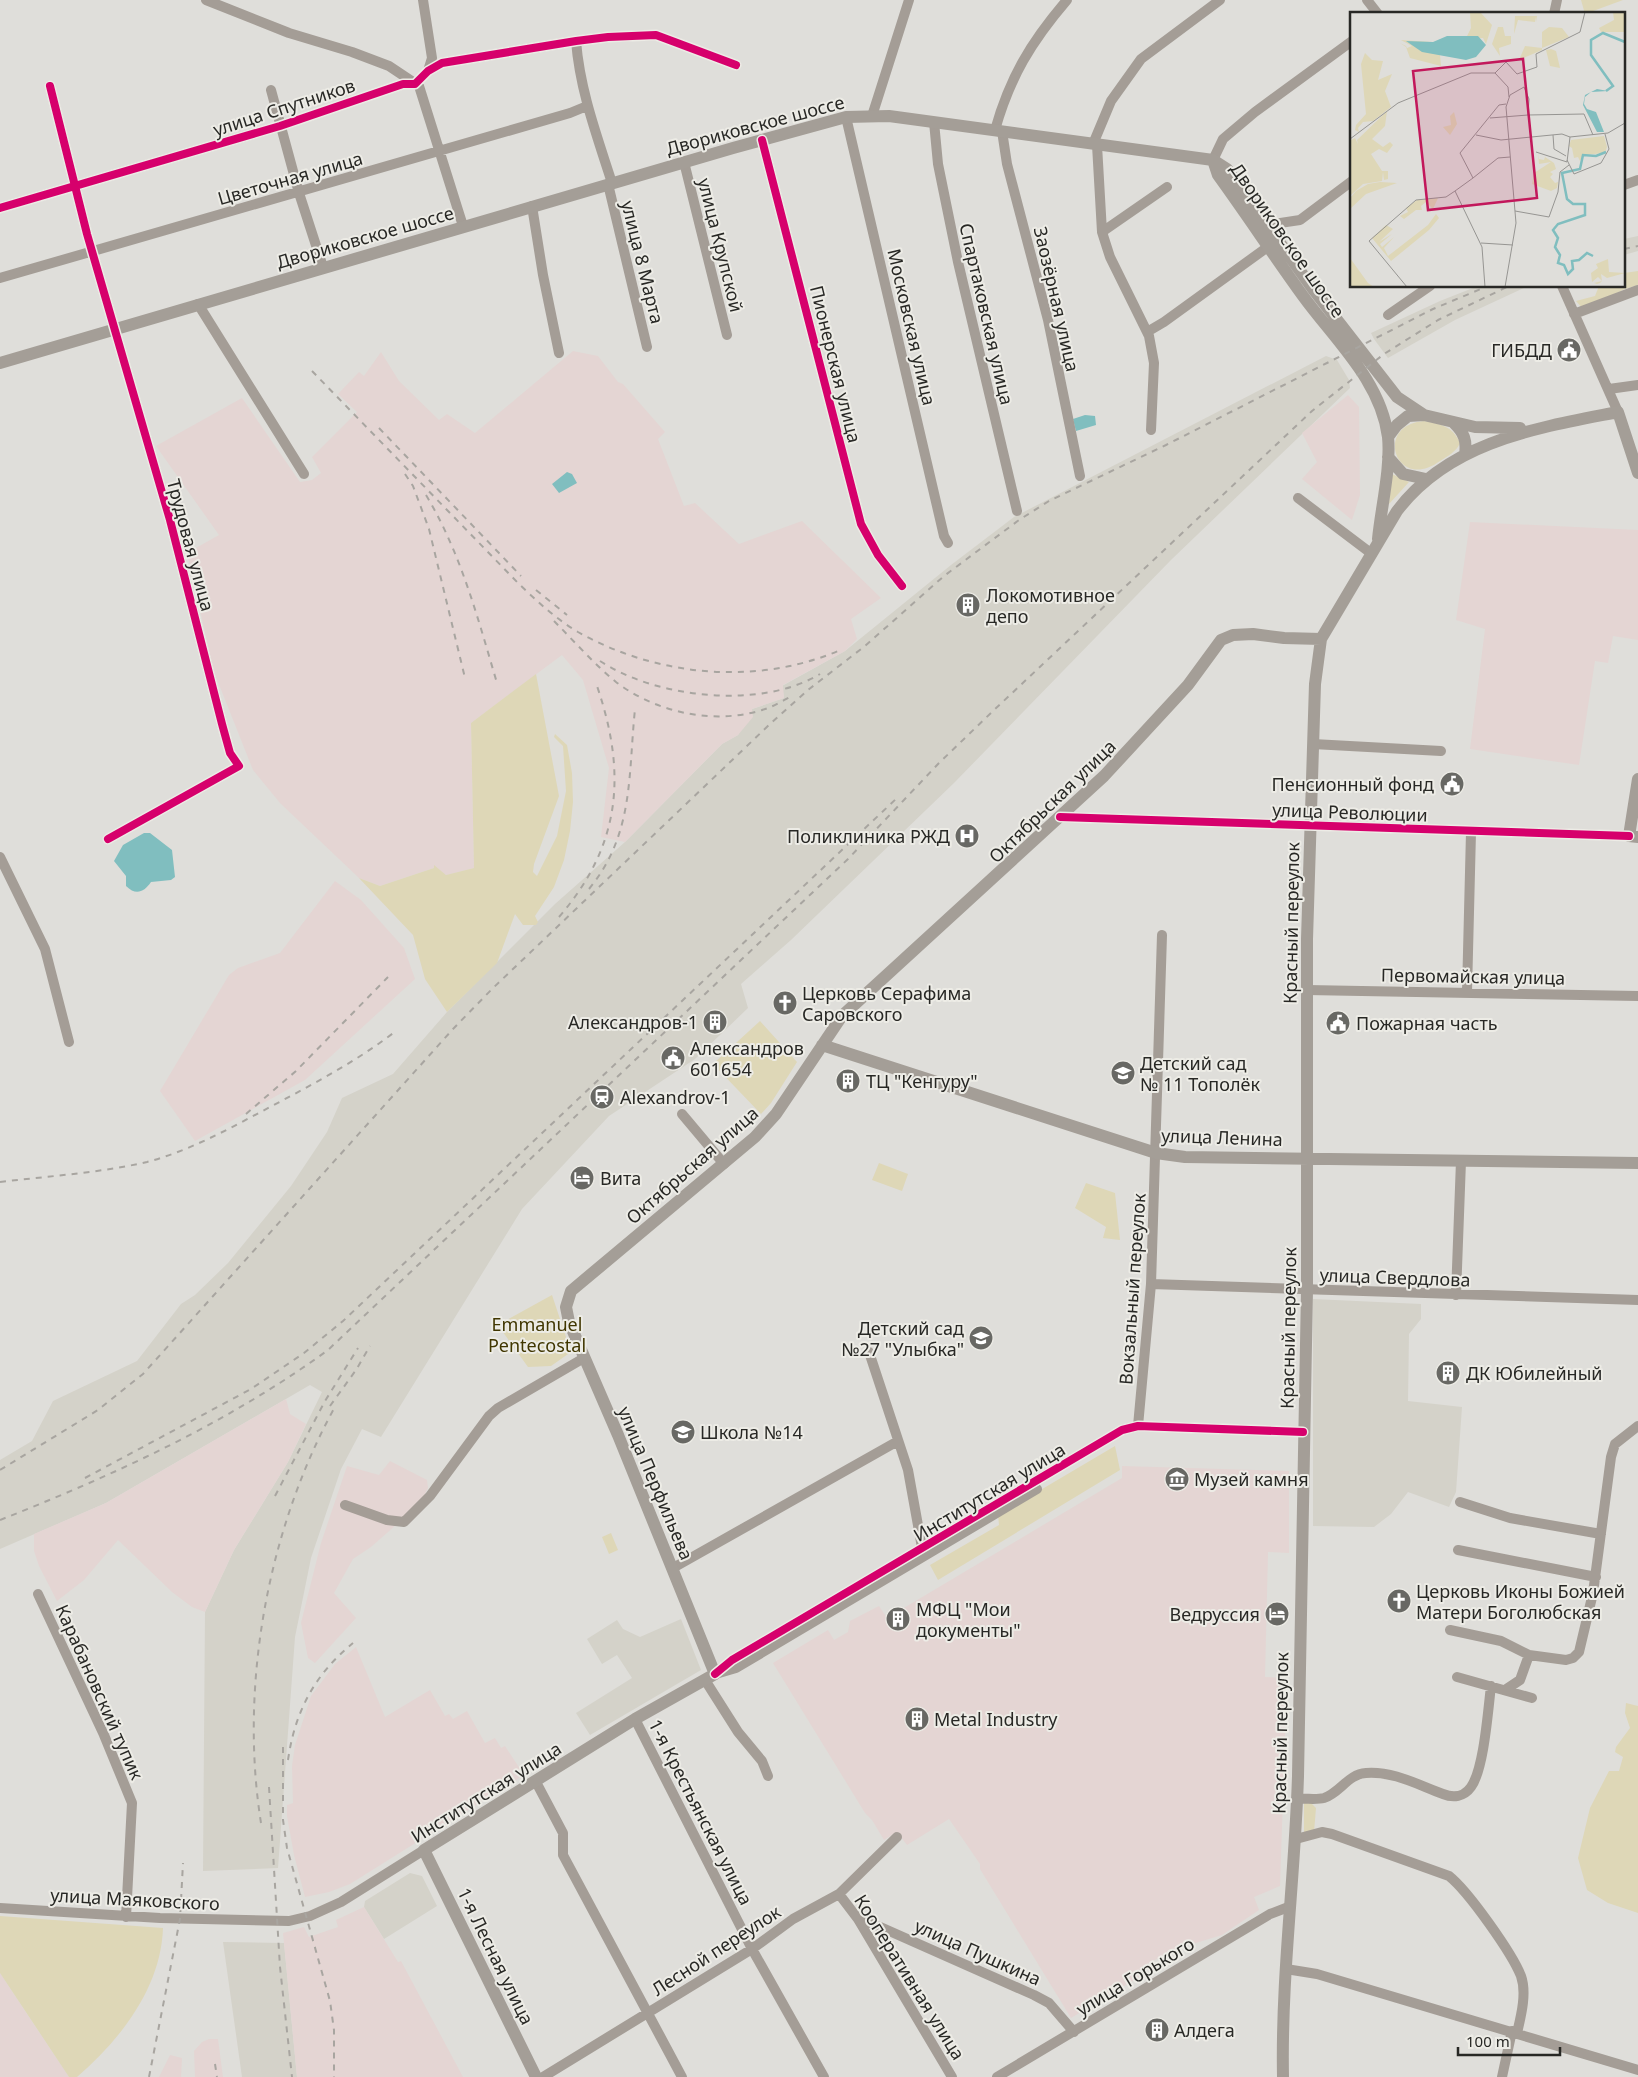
<svg xmlns="http://www.w3.org/2000/svg" width="1638" height="2077" viewBox="0 0 1638 2077" font-family="'Noto Sans',sans-serif">
  <style>
    .built { fill: #d4d2c9 }
    .industrial { fill: #e4d5d3 }
    .green { fill: #ded7b7 }
    .water { fill: #80bebf }
    .lines { fill: none; stroke-linecap: round; stroke-linejoin: round }
    .minor { stroke: #a49d96; stroke-width: 10 }
    .major { stroke: #a49e97; stroke-width: 12 }
    .rail { stroke: #a8a5a0; stroke-width: 2; stroke-dasharray: 6 6; stroke-linecap: butt }
    .cycleway-casing { stroke: #edece6; stroke-width: 11 }
    .cycleway { stroke: #d6006c; stroke-width: 8 }
    .labels { text-anchor: middle; dominant-baseline: central; stroke-width: 4; stroke-linejoin: round; paint-order: stroke }
    .street-label { font-size: 18px; fill: #282825; stroke: #edece6 }
    .poi-label { font-size: 18px; fill: #282825; stroke: #edece6; text-anchor: start }
    .park-label { font-size: 18px; fill: #403600; stroke: #edece6 }
    .inset-river { fill: none; stroke: #80bebf; stroke-width: 2.5 }
    .inset-road { fill: none; stroke: #969592; stroke-width: 1 }
    .view { fill: #c2185b; fill-opacity: 0.15; stroke: #c2185b; stroke-width: 2.5 }
    .inset-edge { fill: none; stroke: #282825; stroke-width: 2.5 }
  </style>
  <rect width="100%" height="100%" fill="#dfdeda"/>
  <path class="built" d="M1638 236V251L1624 255V239Z
    M1478 286H1528L1455 320 1388 358 1374 339 1371 333 1440 301Z
    M1326 356 1337 360 1349 380 1350 388 1171 560 954 783 791 940 741 984 748 1008 695 1059 609 1116 522 1209 381 1437 362 1429 341 1469 311 1558 295 1637 278 1868 203 1871 205 1612 234 1550 288 1462 322 1392 310 1385 106 1503 0 1549V1460L32 1441 53 1401 137 1361 181 1304 195 1295 228 1263 291 1186 327 1132 342 1098 393 1074 447 1012 555 904 625 842 722 744 738 735 752 709 784 698 782 686 845 651 951 565 1014 517Z
    M1313 1299 1421 1304V1319L1409 1334 1408 1401 1462 1407 1456 1492 1449 1507 1408 1492 1391 1514 1374 1527 1313 1526Z
    M681 1619 701 1670 590 1735 576 1713 632 1678 617 1655 602 1664 587 1639 617 1620 623 1629 640 1637Z
    M410 1873 422 1876 437 1906 384 1939 364 1907 365 1901Z
    M223 1942 284 1943 297 2077H242Z"/>
  <path class="industrial" d="M573 351 598 356 618 382 623 384 665 432 658 439 684 506 695 503 739 544 802 521 881 598 851 619 857 639 845 651 783 685 784 698 752 709 753 717 738 735 722 744 625 842 601 837 609 768 583 680 562 655 471 723 474 868 446 875 434 866V868L380 886 359 878 280 803 253 770 214 672 187 553 219 535 156 446 242 398 300 482 312 480 321 473 312 457 357 412 338 394 359 372 364 376 381 352 399 381 439 420 447 414 475 433Z
    M1348 395 1359 407 1360 495 1352 520 1302 479 1317 462 1302 433Z
    M1470 522 1638 530V640L1613 636 1608 663 1595 661 1579 765 1470 749 1485 629 1456 620Z
    M335 881 361 900 404 948 415 979 305 1080 195 1141 160 1091 229 975 238 968 280 953Z
    M286 1399 290 1414 306 1424 288 1462 234 1550 205 1612 192 1607 172 1592 118 1540 84 1580 57 1601 39 1566 34 1551V1534L106 1503Z
    M390 1461 427 1480 428 1488 420 1504 371 1547 353 1559 334 1593 356 1618 315 1663 308 1658 301 1623 321 1543 347 1466 379 1475Z
    M1122 1466 1289 1471V1553L1268 1552 1265 1677 1287 1678 1280 1886 1254 1897 1259 1910 1222 1935 1176 1949 1147 1964 1146 1973 1071 2018 980 1869V1864L949 1819 907 1845 897 1832 884 1840 872 1820 865 1813 773 1663 828 1630 834 1640 848 1632 850 1621 879 1606 887 1618 1122 1478Z
    M356 1647 385 1717 430 1690 445 1716 449 1714 453 1719 467 1711 485 1743 495 1738 501 1748 505 1746 524 1775 350 1884 329 1892 305 1897 294 1855 287 1816V1805L293 1803 292 1766 295 1745 311 1696 335 1664Z
    M364 1907 398 1962 401 1961 463 2077H297L283 1933 304 1927 309 1937 338 1927 336 1920Z
    M0 1973 23 2008 69 2077H0Z
    M209 2039H218L223 2077H195L194 2051 202 2042Z
    M170 2055 182 2058 181 2077H159Z"/>
  <path class="green" d="M1581 0H1623L1585 14Z
    M1638 271V285L1625 289 1583 309 1576 301 1595 296 1599 286H1624V273Z
    M1424 421C1440 424 1453 426 1460 443 1456 452 1448 456 1440 461 1396 493 1373 425 1424 421Z
    M1392 474 1409 482 1389 504Z
    M536 674 559 796 534 864 533 872 537 876 557 836 566 791 563 746 554 737 555 734 567 745 572 773 573 802 570 831 564 860 554 887 535 916 538 922 536 925H523L515 914 497 963 447 1012 425 979 413 935 359 878 380 886 434 868V865L446 875 474 868 471 723Z
    M760 1021 797 1062 771 1103 761 1114 713 1064Z
    M879 1163 908 1174 902 1191 872 1180Z
    M1086 1183 1115 1193 1120 1240 1103 1238 1106 1227 1075 1208Z
    M552 1295 571 1352 551 1366 528 1367 500 1328 505 1321Z
    M1115 1446 1120 1470 938 1580 930 1565 999 1525 998 1515Z
    M611 1533 618 1550 609 1554 602 1537Z
    M1626 1703 1638 1706V1913L1608 1903 1587 1890 1578 1858 1590 1808 1609 1771H1619L1623 1757 1615 1752 1616 1747 1630 1728 1625 1713Z
    M1308 1800 1316 1808 1314 1832 1304 1833V1801Z
    M0 1916 163 1928C161 1988 120 2040 77 2077H69L0 1973Z"/>
  <path class="water" d="M1085 415 1095 416 1096 425 1076 431 1073 419Z
    M567 472 572 474 577 483 559 493 552 484Z
    M144 833H150L172 850 175 877 171 880 151 882C144 892 136 896 126 886V876L114 861 123 845Z"/>
  <g class="lines">
    <path class="minor" d="M206 0 289 33 352 52 389 66 419 86 463 226
      M423 0 432 58 428 71
      M1367 0 1378 14
      M1554 14 1557 0
      M576 41C580 91 597 136 612 183
      M50 86 87 234 170 520 222 724 230 753 239 766 108 839
      M271 90 299 193 323 267
      M872 116 909 0
      M846 117 944 536 948 543
      M934 122 938 164 958 262 1017 511
      M995 130C1010 77 1031 42 1067 0
      M1002 131 1007 164 1048 320 1080 476
      M762 140 861 524 878 555 902 586
      M1093 144 1111 101 1141 59 1220 0
      M1097 145 1102 232 1110 257 1149 336 1154 363 1151 430
      M1213 160 1223 139 1255 112 1352 41
      M684 162 727 335
      M608 184 647 347
      M1624 185 1638 180
      M532 206 543 275 559 353
      M0 208 280 126 403 84H415L428 71 442 63 576 41 608 37 656 35 736 65
      M1267 225 1300 220 1352 181
      M1102 232 1167 187
      M0 278 570 113 587 106
      M1562 286 1618 412
      M198 304 304 474
      M1574 314 1638 290
      M1388 315 1430 286
      M1147 332 1164 322 1269 246
      M1609 389 1638 385
      M1298 498 1372 554
      M1313 744 1441 751
      M1060 817 1629 836
      M0 857 45 949 69 1042
      M1307 990 1638 996
      M1467 992 1471 832
      M682 1114 724 1164
      M1151 1284 1638 1300
      M1456 1295 1461 1161
      M869 1352 908 1470 923 1553
      M1138 1426 1151 1284 1162 935
      M1460 1502 1510 1518 1601 1534
      M345 1505 387 1520 404 1522 430 1496 489 1416 498 1408 584 1358
      M1458 1550 1596 1577
      M673 1568 898 1441
      M38 1594 104 1735 132 1803 126 1917
      M1450 1630 1501 1641 1529 1655 1566 1660 1573 1658 1579 1652 1593 1593 1611 1457 1615 1444 1638 1426
      M719 1673 736 1668 1037 1489
      M715 1674 732 1660 1122 1430 1138 1426 1303 1432
      M1457 1677 1532 1698
      M705 1680 738 1732 762 1761 768 1776
      M1505 1690 1520 1680 1529 1655
      M635 1719 752 1949 824 2077
      M536 1782 563 1833V1855L682 2077
      M1297 1799C1305 1798 1316 1800 1324 1798 1340 1793 1348 1774 1366 1773 1394 1771 1418 1785 1443 1794 1453 1798 1464 1797 1471 1787 1484 1769 1488 1710 1491 1686
      M1296 1839 1322 1832 1332 1834 1449 1876C1468 1891 1512 1953 1521 1976 1527 1993 1521 2016 1517 2033
      M839 1894 858 1919 952 2077
      M0 1908 160 1918 289 1921 310 1916 341 1902 424 1850
      M858 1919 869 1922 1034 1995 1049 2003 1074 2032
      M1286 1969 1317 1974 1638 2070
      M543 2077 752 1949 793 1919 839 1894 897 1837
      M997 2077 1270 1914 1291 1906
      M1502 2077 1512 2031"/>
    <path class="major" d="M1213 160 1218 175C1247 215 1274 256 1303 296 1335 340 1381 381 1388 437 1391 468 1381 508 1378 539
      M0 363 733 148 846 117 889 116 1213 160 1227 169 1313 289 1397 397 1424 415
      M1454 423C1464 433 1467 440 1465 455
      M1388 437 1397 425 1408 416 1424 415 1475 427 1520 428
      M1388 457 1403 474 1426 479
      M1638 779 1629 836 1638 837
      M822 1045 1156 1153 1185 1157 1638 1163
      M536 2077 424 1850 635 1719 715 1674 618 1435 569 1322 566 1307 571 1291 755 1137 776 1114 842 1016 1104 776 1188 685 1221 640 1233 635 1253 634 1284 638 1321 639
      M1283 2077C1281 1976 1295 1876 1298 1776L1307 1290V939L1315 684 1321 639 1397 511C1450 441 1537 428 1618 412L1638 473"/>
    <path class="rail" d="M1624 249 1638 246
      M312 371 519 584C538 602 556 619 578 632 656 676 755 686 838 651
      M379 428 521 576
      M405 474 413 486 429 529 465 678
      M426 495C461 553 478 619 497 683
      M536 590 567 615
      M554 621C574 641 594 664 616 682 658 714 719 726 768 708 776 705 784 700 792 696
      M600 661C656 698 761 710 820 674
      M589 889C634 834 628 777 635 709
      M559 917C621 845 627 774 597 686
      M246 1114 296 1071 388 977
      M0 1182C49 1176 99 1173 147 1162 192 1150 232 1127 272 1106 315 1083 357 1061 396 1031
      M330 1406 356 1370 370 1346
      M0 1470 98 1410 143 1374 453 1029 492 989 770 724 808 690 865 646 944 576 1019 520 1049 501 1166 445 1433 309 1488 286
      M85 1478 251 1389 304 1353 343 1321 897 798
      M275 1496 325 1401 358 1348
      M0 1520C114 1475 228 1423 328 1350L848 859 939 763 993 711 1312 411 1384 354 1438 320 1509 286
      M283 1747V1820L287 1848 330 2001 334 2030V2077
      M288 1760C295 1711 315 1674 353 1643
      M269 1787 280 1967 292 2077
      M261 1823C239 1685 268 1527 336 1405
      M215 2064 217 2077
      M149 2077 180 1919 183 1863"/>
    <defs>
      <path id="cycleway" d="M50 86 87 234 170 520 222 724 230 753 239 766 108 839
        M762 140 861 524 878 555 902 586
        M0 208 280 126 403 84H415L428 71 442 63 576 41 608 37 656 35 736 65
        M1060 817 1629 836
        M715 1674 732 1660 1122 1430 1138 1426 1303 1432"/>
    </defs>
    <use href="#cycleway" class="cycleway-casing"/>
    <use href="#cycleway" class="cycleway"/>
  </g>
  <defs>
    <symbol id="civic-disc" viewBox="-11 -11 22 22"><circle r="9.5" fill="#686864" stroke="#edece6"/><path d="M-.6-6.5H3V-4.5H.6V-3L4-1V1h2V6H-6V1h2V-1L-.6-3ZM-1.2 2.5V6h2.4V2.5Z" fill="#fff"/></symbol>
    <symbol id="building-disc" viewBox="-11 -11 22 22"><circle r="9.5" fill="#686864" stroke="#edece6"/><path d="M-4-6H4V6H1V3H-1V6H-4ZM-2.5-4.3h1.7v1.8h-1.7ZM.8-4.3h1.7v1.8H.8ZM-2.5-1h1.7V.8h-1.7ZM.8-1h1.7V.8H.8Z" fill="#fff"/></symbol>
    <symbol id="hospital-disc" viewBox="-11 -11 22 22"><circle r="9.5" fill="#686864" stroke="#edece6"/><path d="M-5-5h3v3.5h4V-5h3V5h-3V1.5h-4V5h-3Z" fill="#fff"/></symbol>
    <symbol id="church-disc" viewBox="-11 -11 22 22"><circle r="9.5" fill="#686864" stroke="#edece6"/><path d="M-1.2-6h2.4v3.5h3.3v2.4h-3.3V6h-2.4V-.1h-3.3v-2.4h3.3Z" fill="#fff"/></symbol>
    <symbol id="school-disc" viewBox="-11 -11 22 22"><circle r="9.5" fill="#686864" stroke="#edece6"/><path d="M0-5L7-2L0 1L-7-2ZM-4 1L0 2.5L4 1V4Q0 6-4 4Z" fill="#fff"/></symbol>
    <symbol id="station-disc" viewBox="-11 -11 22 22"><circle r="9.5" fill="#686864" stroke="#edece6"/><path d="M-3-6H3Q5-6 5-4V2Q5 4 3 4L4.5 6H3L1.5 4h-3L-3 6H-4.5L-3 4Q-5 4-5 2V-4Q-5-6-3-6ZM-3.5-4v3h7v-3ZM-3.5 1v1.5H-2V1ZM2 1v1.5H3.5V1Z" fill="#fff"/></symbol>
    <symbol id="hotel-disc" viewBox="-11 -11 22 22"><circle r="9.5" fill="#686864" stroke="#edece6"/><path d="M-6-4.5h1.5V1H6V5H4.5V3h-9V5H-6ZM-4 0a1.8 1.8 0 1 1 3.6 0ZM.5 0V-2.5h3Q6-2.5 6 0Z" fill="#fff"/></symbol>
    <symbol id="museum-disc" viewBox="-11 -11 22 22"><circle r="9.5" fill="#686864" stroke="#edece6"/><path d="M0-6L6-3V-2H-6V-3ZM-5-1h2V3h-2ZM-1-1h2V3h-2ZM3-1h2V3H3ZM-6 4H6V6H-6Z" fill="#fff"/></symbol>
  </defs>
  <g fill-rule="evenodd">
    <use href="#civic-disc" x="1555" y="336" width="28" height="28"/>
    <use href="#building-disc" x="954" y="591" width="28" height="28"/>
    <use href="#civic-disc" x="1438" y="770" width="28" height="28"/>
    <use href="#hospital-disc" x="953" y="822" width="28" height="28"/>
    <use href="#church-disc" x="771" y="989" width="28" height="28"/>
    <use href="#building-disc" x="701" y="1008" width="28" height="28"/>
    <use href="#civic-disc" x="1324" y="1009" width="28" height="28"/>
    <use href="#civic-disc" x="659" y="1044" width="28" height="28"/>
    <use href="#school-disc" x="1109" y="1059" width="28" height="28"/>
    <use href="#building-disc" x="834" y="1067" width="28" height="28"/>
    <use href="#station-disc" x="588" y="1083" width="28" height="28"/>
    <use href="#hotel-disc" x="568" y="1164" width="28" height="28"/>
    <use href="#school-disc" x="967" y="1324" width="28" height="28"/>
    <use href="#building-disc" x="1434" y="1359" width="28" height="28"/>
    <use href="#school-disc" x="669" y="1418" width="28" height="28"/>
    <use href="#museum-disc" x="1163" y="1465" width="28" height="28"/>
    <use href="#church-disc" x="1385" y="1587" width="28" height="28"/>
    <use href="#hotel-disc" x="1263" y="1600" width="28" height="28"/>
    <use href="#building-disc" x="884" y="1605" width="28" height="28"/>
    <use href="#building-disc" x="903" y="1705" width="28" height="28"/>
    <use href="#building-disc" x="1143" y="2016" width="28" height="28"/>
  </g>
  <g class="labels">
    <g class="street-label">
      <text transform="translate(284 107) rotate(-18)">улица Спутников</text>
      <text transform="translate(755 125) rotate(-15)">Двориковское шоссе</text>
      <text transform="translate(290 178) rotate(-16)">Цветочная улица</text>
      <text transform="translate(365 237) rotate(-16)">Двориковское шоссе</text>
      <text transform="translate(1288 240) rotate(55)">Двориковское шоссе</text>
      <text transform="translate(721 245) rotate(76)">улица Крупской</text>
      <text transform="translate(643 262) rotate(76)">улица 8 Марта</text>
      <text transform="translate(1057 299) rotate(77)">Заозёрная улица</text>
      <text transform="translate(987 314) rotate(77)">Спартаковская улица</text>
      <text transform="translate(912 327) rotate(77)">Московская улица</text>
      <text transform="translate(836 364) rotate(76)">Пионерская улица</text>
      <text transform="translate(191 545) rotate(75)">Трудовая улица</text>
      <text transform="translate(1052 801) rotate(-44)">Октябрьская улица</text>
      <text transform="translate(1350 812) rotate(2)">улица Революции</text>
      <text transform="translate(1291 923) rotate(-89)">Красный переулок</text>
      <text transform="translate(1473 976) rotate(1)">Первомайская улица</text>
      <text transform="translate(1222 1137) rotate(2)">улица Ленина</text>
      <text transform="translate(692 1165) rotate(-41)">Октябрьская улица</text>
      <text transform="translate(1395 1277) rotate(2)">улица Свердлова</text>
      <text transform="translate(1132 1289) rotate(-86)">Вокзальный переулок</text>
      <text transform="translate(1288 1328) rotate(-89)">Красный переулок</text>
      <text transform="translate(656 1483) rotate(67)">улица Перфильева</text>
      <text transform="translate(989 1492) rotate(-31)">Институтская улица</text>
      <text transform="translate(100 1692) rotate(66)">Карабановский тупик</text>
      <text transform="translate(1280 1733) rotate(-89)">Красный переулок</text>
      <text transform="translate(486 1792) rotate(-32)">Институтская улица</text>
      <text transform="translate(701 1812) rotate(63)">1-я Крестьянская улица</text>
      <text transform="translate(135 1899) rotate(3)">улица Маяковского</text>
      <text transform="translate(716 1950) rotate(-33)">Лесной переулок</text>
      <text transform="translate(978 1952) rotate(24)">улица Пушкина</text>
      <text transform="translate(496 1956) rotate(64)">1-я Лесная улица</text>
      <text transform="translate(1135 1976) rotate(-31)">улица Горького</text>
      <text transform="translate(910 1977) rotate(58)">Кооперативная улица</text>
    </g>
    <g class="poi-label">
      <text x="1552" y="350" text-anchor="end">ГИБДД</text>
      <text x="986" y="595">Локомотивное<tspan x="986" dy="21">депо</tspan></text>
      <text x="1434" y="784" text-anchor="end">Пенсионный фонд</text>
      <text x="950" y="836" text-anchor="end">Поликлиника РЖД</text>
      <text x="802" y="993">Церковь Серафима<tspan x="802" dy="21">Саровского</tspan></text>
      <text x="698" y="1022" text-anchor="end">Александров-1</text>
      <text x="1356" y="1023">Пожарная часть</text>
      <text x="690" y="1048">Александров<tspan x="690" dy="21">601654</tspan></text>
      <text x="1140" y="1063">Детский сад<tspan x="1140" dy="21">№ 11 Тополёк</tspan></text>
      <text x="866" y="1081">ТЦ "Кенгуру"</text>
      <text x="620" y="1097">Alexandrov-1</text>
      <text x="600" y="1178">Вита</text>
      <text x="964" y="1328" text-anchor="end">Детский сад<tspan x="964" dy="21">№27 "Улыбка"</tspan></text>
      <text x="1466" y="1373">ДК Юбилейный</text>
      <text x="700" y="1432">Школа №14</text>
      <text x="1194" y="1479">Музей камня</text>
      <text x="1416" y="1591">Церковь Иконы Божией<tspan x="1416" dy="21">Матери Боголюбская</tspan></text>
      <text x="916" y="1609">МФЦ "Мои<tspan x="916" dy="21">документы"</tspan></text>
      <text x="1260" y="1614" text-anchor="end">Ведруссия</text>
      <text x="934" y="1719">Metal Industry</text>
      <text x="1174" y="2030">Алдега</text>
    </g>
    <g class="park-label">
      <text x="537" y="1324">Emmanuel<tspan x="537" dy="21">Pentecostal</tspan></text>
    </g>
  </g>
  <g transform="translate(1350 12)">
    <rect width="275" height="275" fill="#dfdeda"/>
    <path d="M120 0H130L142 13 136 32 133 26H116L121 16ZM263 0H275V20H251L249 16 264 8ZM187 4 186 10 185 5V10L168 8 164 22 165 4ZM148 15H153L155 24H161V32L149 36 150 44 142 32ZM199 15 212 16 219 25 192 36V20ZM51 28 82 30 90 43 91 54 60 46 56 35 50 31 56 34 57 36 62 34ZM175 34 192 36V38L169 48ZM201 37 206 39 210 56 200 54 196 38ZM15 41 22 48 33 49 28 68 42 62 35 79 41 95 23 109 13 110 8 116 9 120 5 118 6 113 16 102 11 52ZM37 99 35 114 22 127 33 135 40 130 43 133 37 141 29 137 21 142 32 159H38V167L34 168 33 160 32 169 13 172 0 184 1 128 5 126 8 132 7 128ZM104 100 107 112 100 123 93 115 101 113 100 104ZM254 124 257 135 255 141 233 143 230 149 228 145 224 146 222 136 219 134 221 128ZM188 142 189 147 194 148 195 145 204 151 206 157 200 160 203 162 200 165 205 171 208 170 207 176 201 179 182 172 184 161 201 150 189 152ZM30 170 47 171 16 182 0 197V186L6 179 18 172ZM88 186 83 197 76 190 71 194 72 198H66L54 207 50 204 58 200 56 196 67 188ZM86 202 89 206 79 218 41 249 22 226 36 213 43 217 29 230 42 222 30 232 32 235 44 225 34 236 38 244 78 213ZM0 246 18 271 24 275H0ZM258 247 259 260 275 261 257 266 251 262 252 269 250 271 247 272 244 271 252 269 248 265 242 270 241 261 248 256 246 252Z" fill="#ded7b7"/>
    <path d="M97 24H128L136 33 126 45 116 48 72 40 56 29 83 30ZM247 77 258 79 241 80 235 85 234 92 237 97 246 100 254 120H247L233 93 235 83Z" fill="#80bebf"/>
    <path class="inset-river" d="M256 79 263 74 241 43V28L253 21 275 30M243 244 237 241 229 248 222 249 223 257 218 262 214 253 208 251 210 243 205 235 208 226 203 218 208 212 235 203V192H223L217 187 212 161 230 157 233 143 246 144 256 140"/>
    <path class="inset-road" d="M145 61 156 50 167 62 187 55 186 42 230 20 235 0M140 106 178 103M126 123 151 128 212 122 220 125 258 121 275 111M203 123 204 137 216 144M0 127 48 91 121 61H145L158 75 159 85M186 140 217 150 220 125M217 148 224 162 251 151 259 137 255 122M123 166 148 146 160 145M165 199 199 205 208 180 210 160 219 153M131 231 163 233M57 275 19 229 66 188 96 185 105 179M135 275 132 235 105 179 123 166 110 141 149 93 156 92M155 275 166 211 156 95 160 83 174 75 179 87 178 103 234 102 243 123"/>
    <path class="view" d="M173 47 187 186 78 198 63 59Z"/>
    <rect width="275" height="275" class="inset-edge"/>
  </g>
  <path d="M1458 2047v8h102v-8" fill="none" stroke="#282825" stroke-width="2.5"/>
  <text x="1466" y="2047" font-size="15" fill="#282825" stroke="#edece6" stroke-width="4" paint-order="stroke">100 m</text>
</svg>
